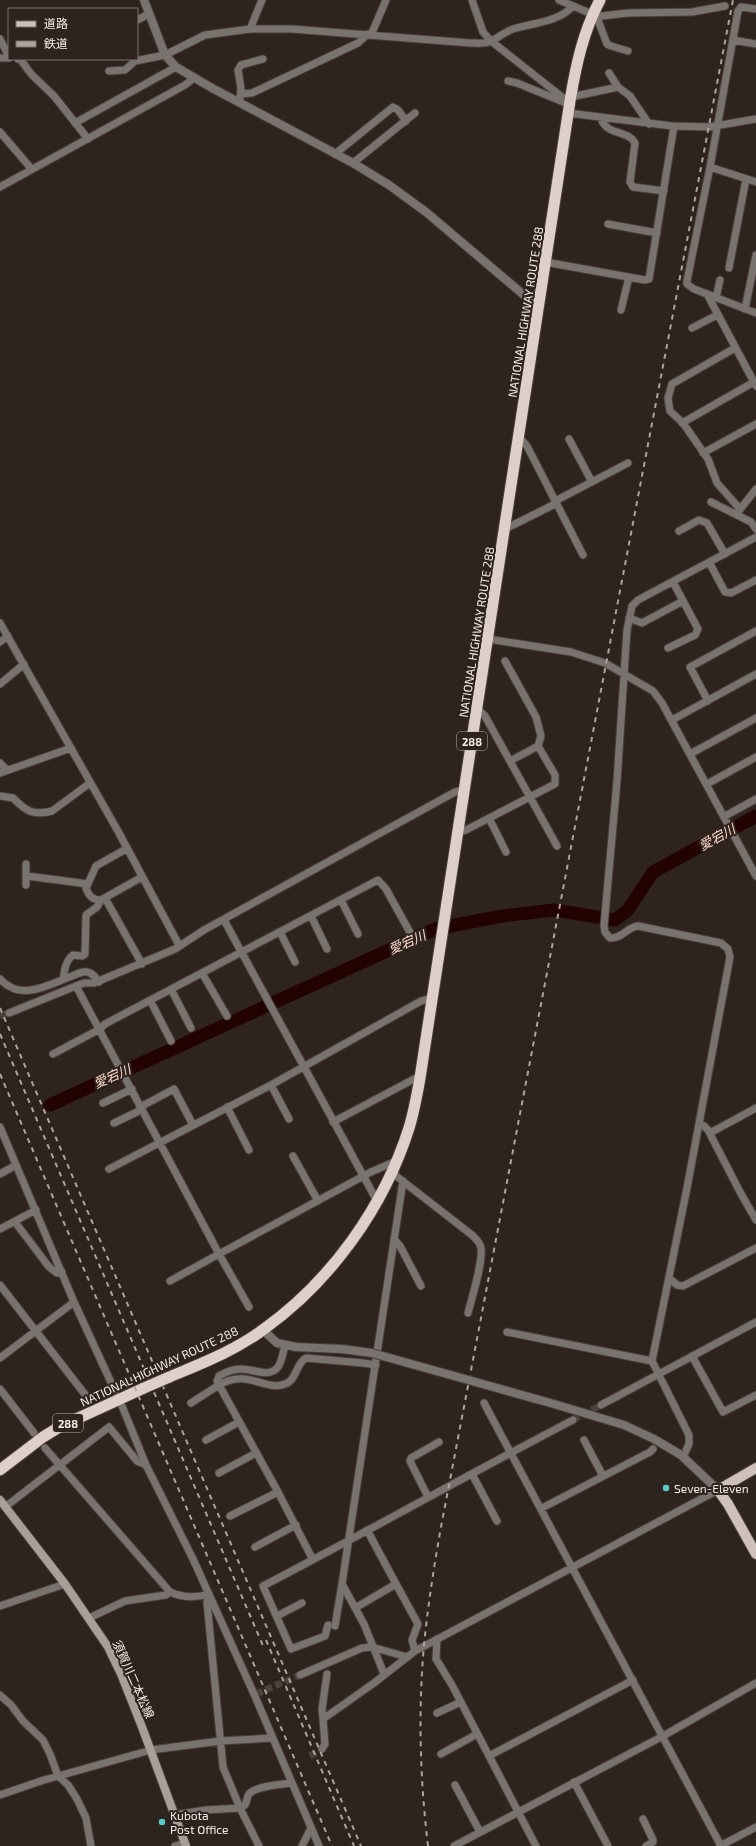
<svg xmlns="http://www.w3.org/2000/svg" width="756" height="1846" viewBox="0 0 756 1846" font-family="'Exo 2','Noto Sans JP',sans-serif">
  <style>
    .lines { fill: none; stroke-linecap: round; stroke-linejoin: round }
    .river { stroke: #230300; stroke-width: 13 }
    .minor-tunnel { stroke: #4d413c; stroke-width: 7; stroke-dasharray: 7 3.5; stroke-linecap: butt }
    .minor-casing { stroke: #4b3f3a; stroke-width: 9 }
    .tertiary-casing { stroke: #4b3f3a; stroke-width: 10 }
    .secondary-casing { stroke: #4b3f3a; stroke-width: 10 }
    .primary-casing { stroke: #4b3f3a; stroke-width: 12 }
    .trunk-casing { stroke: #4b3f3a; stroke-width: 13 }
    .minor { stroke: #797370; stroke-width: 7 }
    .tertiary { stroke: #797370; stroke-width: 8 }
    .secondary { stroke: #a99e9a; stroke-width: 8 }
    .primary { stroke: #cec0ba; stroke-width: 10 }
    .trunk { stroke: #decfc9; stroke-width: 11 }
    .rail { stroke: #ada4a0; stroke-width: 2; stroke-dasharray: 5 5; stroke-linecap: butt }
    .tertiary-bridge-casing { stroke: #4b3f3a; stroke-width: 10; stroke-linecap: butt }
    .trunk-bridge-casing { stroke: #4b3f3a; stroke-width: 13; stroke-linecap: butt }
    .tertiary-bridge { stroke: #797370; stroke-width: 8 }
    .trunk-bridge { stroke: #decfc9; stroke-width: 11 }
    .poi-dot { fill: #53cdc9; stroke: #2f231e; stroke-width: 1.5 }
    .labels { text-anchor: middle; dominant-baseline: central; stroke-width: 4; stroke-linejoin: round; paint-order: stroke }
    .shield { fill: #2f231e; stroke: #b9b0ac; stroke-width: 1 }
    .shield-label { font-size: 11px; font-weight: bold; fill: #f4ece9 }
    .street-label { font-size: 12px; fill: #f4ece9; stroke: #2f231e }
    .poi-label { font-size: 12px; fill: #f4ece9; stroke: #2f231e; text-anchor: start }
    .water-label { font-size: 13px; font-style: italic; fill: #fedbcd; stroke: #2f231e }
  </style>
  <rect width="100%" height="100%" fill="#2f231e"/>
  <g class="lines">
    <path class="river" d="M50 1105 435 929 502 916 554 910 615 920 628 910 653 872 756 816"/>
    <path class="minor-tunnel" d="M0 1016 9 1013
      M573 1420 601 1405
      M256 1694 300 1675
      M310 1756 322 1749"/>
    <defs>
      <path id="minor" d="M472 0 483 32 491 41 562 97 570 101
        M559 0 592 14 602 16 628 13 692 12 725 6
        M756 9 741 7 738 11 710 167 687 281V284L694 289 756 313
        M596 15 607 44 611 46 628 51
        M137 20 149 14
        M250 29 262 0
        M371 35 386 0
        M0 39 9 57
        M733 40 756 44
        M0 58H9
        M18 59H20L32 75 54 96 88 139
        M109 71 125 70 135 61 165 55 205 35 250 29H292L470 43C476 43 483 44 489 42 497 39 504 32 513 29 532 23 559 22 573 6
        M609 73 618 87 630 96 649 124
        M508 81 517 83 566 103
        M241 94 252 93 358 43 368 34
        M571 97 618 87
        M240 98 241 89 238 70 241 65 263 59
        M568 113 672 126 709 127 756 119
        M601 118C606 136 627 129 635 143L630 182 633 187 664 191
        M75 123 176 67
        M0 132 29 166
        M335 154 393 107 398 110 406 121
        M353 163 415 113
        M710 167 756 182
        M0 187 185 85 194 78
        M608 224 657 233
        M545 262 645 280 649 279 674 126
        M729 268 746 179
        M707 294 756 386
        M716 298 720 280
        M745 309 756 255
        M621 310 629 277
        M692 328 717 315
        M735 348 672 384 668 398 670 411 683 423 708 459 717 483 740 509
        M682 423 754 382
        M519 437 527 446 583 555
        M569 439 592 482
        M703 453 756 424
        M711 502 751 522 756 529
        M738 512 756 489
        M505 529 553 505 559 499 628 463
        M679 531 699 520 707 523 725 554
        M709 562 725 592 731 593 756 580
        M629 618 642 623 683 601
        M0 623 119 833 179 945
        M488 639 571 652 605 663 653 691 662 703 756 876
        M0 642 8 636
        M668 648 695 635 698 629 673 582
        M505 661 536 717 541 736 538 746 510 761
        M0 684 24 664
        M708 701 690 667 756 631
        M477 709 485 716 557 846
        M672 720 756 674
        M690 754 756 718
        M0 763 7 770
        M0 773 71 748
        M707 784 756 757
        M0 796 13 798C26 811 33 816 52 811L90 783
        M725 816 756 799
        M489 818 506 852
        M458 832 466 830 555 784V775L538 746
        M126 849 96 866 86 888C89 896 92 900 101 900L142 877
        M27 876 88 884
        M26 885V864
        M105 898 142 964
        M341 900 358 934
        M311 916 327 949
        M224 920 377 1201
        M280 932 295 962
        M202 973 227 1016
        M0 979C21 1002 48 985 72 976 77 974 82 971 87 972 93 973 95 977 99 982
        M64 979C63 971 67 959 73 955L82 956 85 954 86 915 97 907 101 900
        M76 986 219 1254 371 1172 396 1161
        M171 989 191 1028
        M150 1000 171 1041
        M9 1013 76 986 84 983H94L175 949 204 930 455 792 464 790
        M53 1054 100 1029 105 1024 378 880 386 889 412 936
        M271 1085 289 1119
        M103 1103 132 1089
        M227 1107 249 1150
        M333 1122 414 1079 420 1078
        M114 1123 137 1112 144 1105 174 1089 193 1125
        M699 1123 704 1126 708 1130 740 1192 756 1220
        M0 1127 74 1302 115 1391
        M710 1133 756 1108
        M293 1156 318 1201
        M109 1169 271 1085 421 1001 432 998
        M391 1172 472 1235C476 1239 480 1242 481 1248 483 1263 472 1297 468 1313
        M0 1174 16 1165
        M15 1222 49 1267 57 1273 62 1272
        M0 1229 36 1210
        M394 1239 400 1246 421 1286
        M669 1278 677 1285 683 1286 756 1248
        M170 1281 219 1254 249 1307
        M0 1285 87 1397
        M507 1332 652 1361 689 1435V1444L683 1457
        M285 1346C283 1352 282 1361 278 1367 269 1379 252 1368 240 1369 232 1369 226 1372 219 1376L217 1381 219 1385C248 1368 265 1392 285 1384 297 1380 296 1363 306 1358L363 1363 376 1365
        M692 1356 723 1412 756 1395
        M0 1358 74 1302
        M652 1361 687 1188 730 957 728 949 721 943 638 926C627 927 622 939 610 938L605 932 604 926 617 781 627 630 632 606 638 600 756 537
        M0 1389 34 1433
        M191 1403 219 1385 278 1492
        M484 1403 721 1846
        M601 1405 756 1322
        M122 1406 146 1465 193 1559 254 1694 319 1846
        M206 1440 239 1422
        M584 1440 603 1476
        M45 1448 170 1592C183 1598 196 1598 209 1594
        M219 1473 256 1453
        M472 1474 497 1521
        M428 1497 410 1461 411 1458 439 1442
        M5 1507 109 1427 137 1461 146 1465
        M542 1508 650 1452 653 1449
        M230 1516 278 1492 313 1560
        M255 1547 296 1525
        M396 1584 418 1624 412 1640 415 1651
        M209 1594 207 1602 223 1767 240 1808 259 1846
        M0 1606 65 1584
        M355 1608 396 1584 367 1530
        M277 1616 302 1603
        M89 1618 125 1601 166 1595 170 1592
        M328 1625 325 1636 291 1649 263 1586C367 1532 469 1474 573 1420
        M335 1626 342 1584
        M437 1639 436 1659 452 1685 536 1846
        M384 1674 364 1624 342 1584 403 1181
        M300 1675 362 1648 372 1647 407 1657
        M0 1695 11 1705 23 1721 43 1740 50 1754 58 1776 68 1785 77 1799 86 1818 91 1846
        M437 1713 461 1702
        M323 1719 322 1709 327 1674
        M322 1749 325 1744 323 1719 374 1683 415 1651 718 1490
        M441 1754 477 1734
        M489 1756 633 1680
        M574 1782 608 1846
        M455 1785 480 1832
        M0 1795 44 1780 151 1750 220 1741 272 1738
        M175 1815 206 1810 240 1808 245 1805C247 1802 247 1796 249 1794 256 1786 282 1784 292 1783
        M643 1819 653 1840V1842L646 1846
        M175 1846 185 1843
        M302 1846 311 1828
        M454 1846 663 1736 756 1683
        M720 1846 756 1827"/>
      <path id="tertiary" d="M144 0 165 55 176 67 212 88 353 163 389 185 426 212 538 307
        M263 1330 277 1343 296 1347
        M681 1455 718 1490"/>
      <path id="secondary" d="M0 1500 65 1584 108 1647 121 1674 142 1727 186 1846"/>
      <path id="primary" d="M756 1468 718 1490 728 1504 756 1554"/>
      <path id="trunk" d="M167 1378C200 1364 235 1351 264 1329 331 1281 384 1207 409 1128 414 1112 417 1095 420 1078L570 101C576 65 583 32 600 0
        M0 1470 43 1437 61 1426 144 1388"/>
    </defs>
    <use href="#minor" class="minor-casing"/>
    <use href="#tertiary" class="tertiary-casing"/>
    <use href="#secondary" class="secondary-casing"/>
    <use href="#primary" class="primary-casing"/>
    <use href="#trunk" class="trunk-casing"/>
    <use href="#minor" class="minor"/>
    <use href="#tertiary" class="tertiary"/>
    <use href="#secondary" class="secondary"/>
    <use href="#primary" class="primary"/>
    <use href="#trunk" class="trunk"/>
    <path class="rail" d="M0 1008 361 1846
      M0 1034 264 1648
      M0 1074 332 1846
      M266 1640 354 1846
      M428 1846C420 1779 418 1712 424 1645 428 1605 434 1566 441 1527L733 0"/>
    <defs>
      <path id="tertiary-bridge" d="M296 1347 342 1349 372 1353 554 1404 624 1425 654 1439 681 1455"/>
      <path id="trunk-bridge" d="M144 1388 167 1378"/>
    </defs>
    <use href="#tertiary-bridge" class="tertiary-bridge-casing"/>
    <use href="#trunk-bridge" class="trunk-bridge-casing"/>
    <use href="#tertiary-bridge" class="tertiary-bridge"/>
    <use href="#trunk-bridge" class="trunk-bridge"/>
  </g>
  <g class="poi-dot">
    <circle cx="666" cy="1488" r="4"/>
    <circle cx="162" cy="1822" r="4"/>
  </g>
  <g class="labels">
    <g class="shield">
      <rect x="457" y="732" width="30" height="18" rx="3"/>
      <rect x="53" y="1414" width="30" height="18" rx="3"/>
    </g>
    <g class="shield-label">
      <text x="472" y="741">288</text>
      <text x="68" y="1423">288</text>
    </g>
    <g class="street-label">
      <text transform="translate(525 312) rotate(-81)">NATIONAL HIGHWAY ROUTE 288</text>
      <text transform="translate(476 632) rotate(-81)">NATIONAL HIGHWAY ROUTE 288</text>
      <text transform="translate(159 1366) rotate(-25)">NATIONAL HIGHWAY ROUTE 288</text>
      <text transform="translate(134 1679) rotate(66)">須賀川二本松線</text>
    </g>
    <g class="poi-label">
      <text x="674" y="1488">Seven-Eleven</text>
      <text x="170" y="1815">Kubota<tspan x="170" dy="14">Post Office</tspan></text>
    </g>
    <g class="water-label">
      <text transform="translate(717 837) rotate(-29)">愛宕川</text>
      <text transform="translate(407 942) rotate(-24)">愛宕川</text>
      <text transform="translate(112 1076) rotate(-24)">愛宕川</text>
    </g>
  </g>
  <rect x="8" y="8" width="130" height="52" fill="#2f231e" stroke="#7e736f"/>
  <rect x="16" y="21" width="20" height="6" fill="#cec0ba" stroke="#7e736f"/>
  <text x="44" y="28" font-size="12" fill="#f4ece9">道路</text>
  <rect x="16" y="41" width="20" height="6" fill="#ada4a0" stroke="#7e736f"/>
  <text x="44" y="48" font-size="12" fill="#f4ece9">鉄道</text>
</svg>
